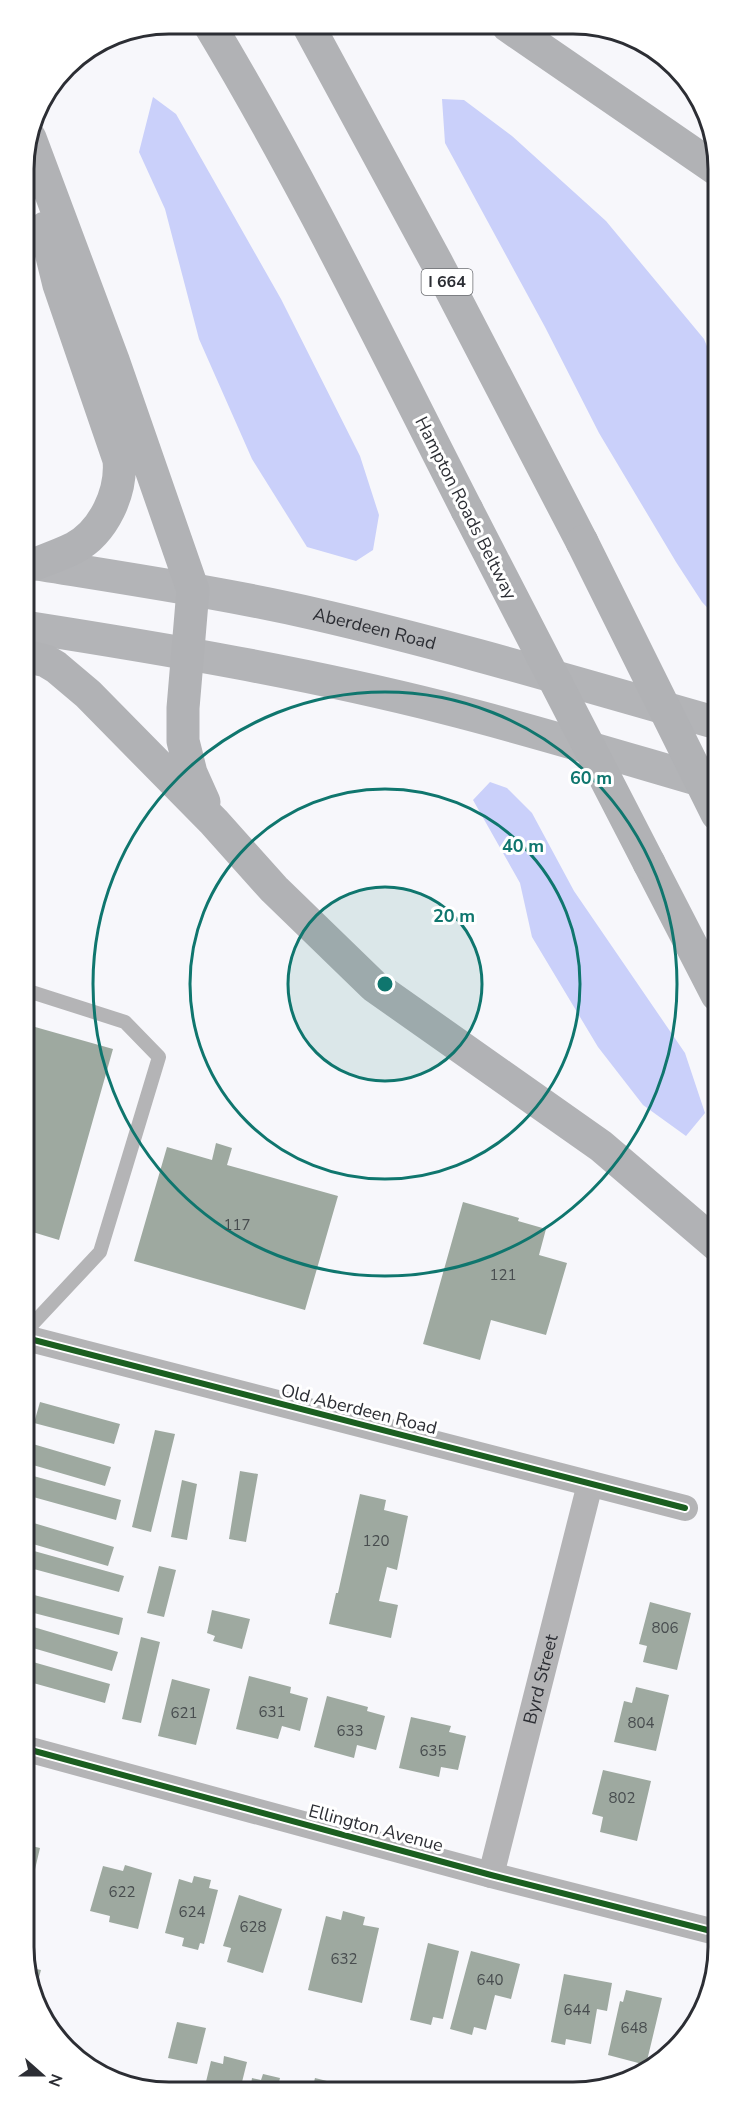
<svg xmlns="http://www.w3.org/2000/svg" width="743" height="2117" viewBox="0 0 743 2117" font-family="'Nunito Sans',sans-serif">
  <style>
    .forest { fill: #cad0fa }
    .building { fill: #9ea9a0 }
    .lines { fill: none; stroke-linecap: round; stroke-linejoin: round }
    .lane { stroke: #b4b4b6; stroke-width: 14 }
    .street { stroke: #b4b4b6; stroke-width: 26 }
    .secondary { stroke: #b3b4b7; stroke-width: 33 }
    .highway { stroke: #b1b2b5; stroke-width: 33 }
    .highway-bridge { stroke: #b1b2b5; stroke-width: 33 }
    .cycleway-casing { stroke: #fff; stroke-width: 10 }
    .cycleway { stroke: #1b5e20; stroke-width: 6 }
    .ring { fill: none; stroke: #0f766e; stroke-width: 3 }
    .labels { text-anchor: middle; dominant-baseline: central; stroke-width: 6; stroke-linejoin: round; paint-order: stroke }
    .number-label { font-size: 15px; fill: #484d4f }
    .shield { fill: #fff; stroke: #6b6d71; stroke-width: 1.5 }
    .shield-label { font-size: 16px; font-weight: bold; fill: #2c2e34 }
    .street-label { font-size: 18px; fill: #2c2e34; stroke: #fff }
    .rim { fill: none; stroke: #2c2e34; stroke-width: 3 }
    .centre { fill: #0f766e; stroke: #fff; stroke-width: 3 }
    .ring-label { font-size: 18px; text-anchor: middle; font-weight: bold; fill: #0f766e; stroke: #fff; stroke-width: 6; stroke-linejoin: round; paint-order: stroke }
  </style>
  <rect width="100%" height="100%" fill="#f7f7fb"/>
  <path class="forest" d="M153 97 176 114 281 299 360 456 379 515 373 550 356 561 307 547 252 459 199 339 165 209 139 152Z
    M442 99 464 100 512 136 606 221 704 339 716 368 717 618 702 602 676 562 599 433 545 327 445 143Z
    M490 782 507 788 532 813 574 891 685 1053 705 1113 686 1136 643 1105 598 1047 532 937 520 883 473 800Z"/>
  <path class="building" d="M28 1025 113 1049 59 1240 26 1230V1033Z
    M216 1143 232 1148 227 1165 338 1196 305 1310 134 1261 167 1147 212 1160Z
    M463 1202 519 1218 518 1221 546 1229 539 1255 567 1263 546 1335 491 1320 480 1360 423 1344Z
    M40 1402 120 1424 114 1444 34 1423Z
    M155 1430 175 1434 151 1532 132 1527Z
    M26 1442 111 1467 105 1486 26 1463Z
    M240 1471 258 1474 246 1542 229 1539Z
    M26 1474 121 1500 116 1520 26 1495Z
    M182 1480 197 1484 187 1540 171 1537Z
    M360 1494 386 1500 384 1510 408 1516 397 1570 387 1567 379 1601 398 1605 391 1638 329 1624 336 1593H338Z
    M27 1521 114 1547 108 1566 26 1542Z
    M34 1551 124 1576 119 1592 30 1568Z
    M159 1566 176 1570 164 1617 147 1613Z
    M34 1595 123 1618 119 1635 30 1612Z
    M650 1602 691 1613 677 1670 643 1662 647 1646 639 1644Z
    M212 1610 250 1619 242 1649 213 1641 215 1636 207 1633Z
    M30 1626 118 1652 112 1671 26 1646Z
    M141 1637 160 1642 141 1723 122 1719Z
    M26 1660 110 1684 105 1703 26 1681Z
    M249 1676 291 1687 290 1693 308 1698 300 1731 282 1726 278 1739 236 1729Z
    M172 1679 210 1689 196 1745 158 1736Z
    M636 1687 669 1695 656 1751 614 1742 624 1701 632 1703Z
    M327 1696 368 1707 367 1711 385 1716 376 1750 357 1745 354 1758 314 1747Z
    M411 1717 451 1726 449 1732 466 1736 458 1770 441 1767 439 1777 399 1768Z
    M603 1770 651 1781 637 1841 600 1832 603 1817 592 1814Z
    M718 1826H719V1841L714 1840Z
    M27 1845 40 1848 32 1882 27 1881Z
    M125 1865 152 1873 138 1929 109 1922 110 1916 90 1911 103 1866 123 1871Z
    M194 1876 211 1880 209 1888 218 1890 204 1944 200 1943 198 1950 182 1946 184 1938 165 1933 179 1879 192 1883Z
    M239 1895 282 1909 263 1973 227 1962 231 1948 223 1946Z
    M343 1911 365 1917 363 1925 379 1928 362 2003 308 1990 326 1916 341 1920Z
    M428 1943 459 1951 443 2019 433 2017 431 2025 410 2020Z
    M471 1951 520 1964 511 1999 495 1995 486 2030 474 2027 472 2035 450 2029Z
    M27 1967 41 1970 35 1992 27 1976Z
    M564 1974 612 1983 607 2011 597 2009 591 2044 566 2039 565 2045 551 2042Z
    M626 1990 662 1998 646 2065 608 2055 620 2001 623 2002Z
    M177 2022 206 2028 197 2064 168 2058Z
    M224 2056 247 2062 240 2090H204L211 2061 223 2064Z
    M263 2074 280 2078 278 2086 288 2088 287 2090H250L252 2078 261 2080Z
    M315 2078 335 2083 333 2090H300L302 2083 313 2086Z"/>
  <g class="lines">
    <path class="lane" d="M25 990 125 1022 159 1057 100 1252 26 1331"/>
    <g class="street">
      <path d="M26 1338 685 1508"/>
      <path d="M27 1749 491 1875 719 1933"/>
      <path id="s1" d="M491 1875 590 1484"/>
    </g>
    <g class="secondary">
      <path id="s2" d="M25 562C122 578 219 592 315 614 450 645 583 685 717 723"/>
      <path d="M25 627C166 649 307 673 445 708 536 731 627 759 717 785"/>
    </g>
    <path class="highway" d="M209 24C303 180 384 348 467 510
      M308 25 437 263 582 542
      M508 26 716 169
      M30 138 113 360 193 590 183 708V741L191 773 204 802
      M35 564C48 559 62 554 74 548 104 532 122 492 119 460L59 285 45 228
      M25 656 46 661 56 667 88 694 214 822 274 889 374 986 601 1146 718 1246
      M649 863 717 995"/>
    <path class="highway-bridge" d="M467 510 649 863
      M582 542 717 814"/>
    <defs>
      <path id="cycleway" d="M26 1338 685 1508
        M27 1749 491 1875 719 1933"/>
    </defs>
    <use href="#cycleway" class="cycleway-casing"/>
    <use href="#cycleway" class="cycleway"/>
  </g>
  <circle cx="385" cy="984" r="97" fill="#0f766e" fill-opacity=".12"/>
  <g class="ring">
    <circle cx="385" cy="984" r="97"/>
    <circle cx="385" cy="984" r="195"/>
    <circle cx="385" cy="984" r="292"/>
  </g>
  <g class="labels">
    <g class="number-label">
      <text x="237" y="1225">117</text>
      <text x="503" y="1275">121</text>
      <text x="376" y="1541">120</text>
      <text x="665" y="1628">806</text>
      <text x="272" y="1712">631</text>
      <text x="184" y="1713">621</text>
      <text x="641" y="1723">804</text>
      <text x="350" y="1731">633</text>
      <text x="433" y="1751">635</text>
      <text x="622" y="1798">802</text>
      <text x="122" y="1892">622</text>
      <text x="192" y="1912">624</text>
      <text x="253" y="1927">628</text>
      <text x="344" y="1959">632</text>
      <text x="490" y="1980">640</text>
      <text x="577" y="2010">644</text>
      <text x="634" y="2028">648</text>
    </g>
    <rect class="shield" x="421.5" y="269" width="51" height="26" rx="4.5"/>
    <g class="shield-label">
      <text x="447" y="282">I 664</text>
    </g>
    <g class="street-label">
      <text transform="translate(466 508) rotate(63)">Hampton Roads Beltway</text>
      <text stroke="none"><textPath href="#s2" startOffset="356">Aberdeen Road</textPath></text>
      <text transform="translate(359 1409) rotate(14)">Old Aberdeen Road</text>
      <text stroke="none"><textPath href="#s1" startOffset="202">Byrd Street</textPath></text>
      <text transform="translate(376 1828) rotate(15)">Ellington Avenue</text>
    </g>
  </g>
  <path d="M0 0H743V2117H0ZM169 34H573A135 135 0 0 1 708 169V1947A135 135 0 0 1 573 2082H169A135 135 0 0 1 34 1947V169A135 135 0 0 1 169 34Z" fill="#fff" fill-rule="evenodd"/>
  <path class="rim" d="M169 34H573A135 135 0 0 1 708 169V1947A135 135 0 0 1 573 2082H169A135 135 0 0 1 34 1947V169A135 135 0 0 1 169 34Z"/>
  <circle cx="385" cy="984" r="9" class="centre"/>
  <g class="ring-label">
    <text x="591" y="784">60 m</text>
    <text x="523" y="852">40 m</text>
    <text x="454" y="922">20 m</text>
  </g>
  <g transform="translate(42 2075) rotate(111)" stroke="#ffffff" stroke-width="4.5" paint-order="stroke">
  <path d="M0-4.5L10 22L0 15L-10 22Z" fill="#2c2e34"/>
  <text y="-9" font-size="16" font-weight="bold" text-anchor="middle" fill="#2c2e34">N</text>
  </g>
</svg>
